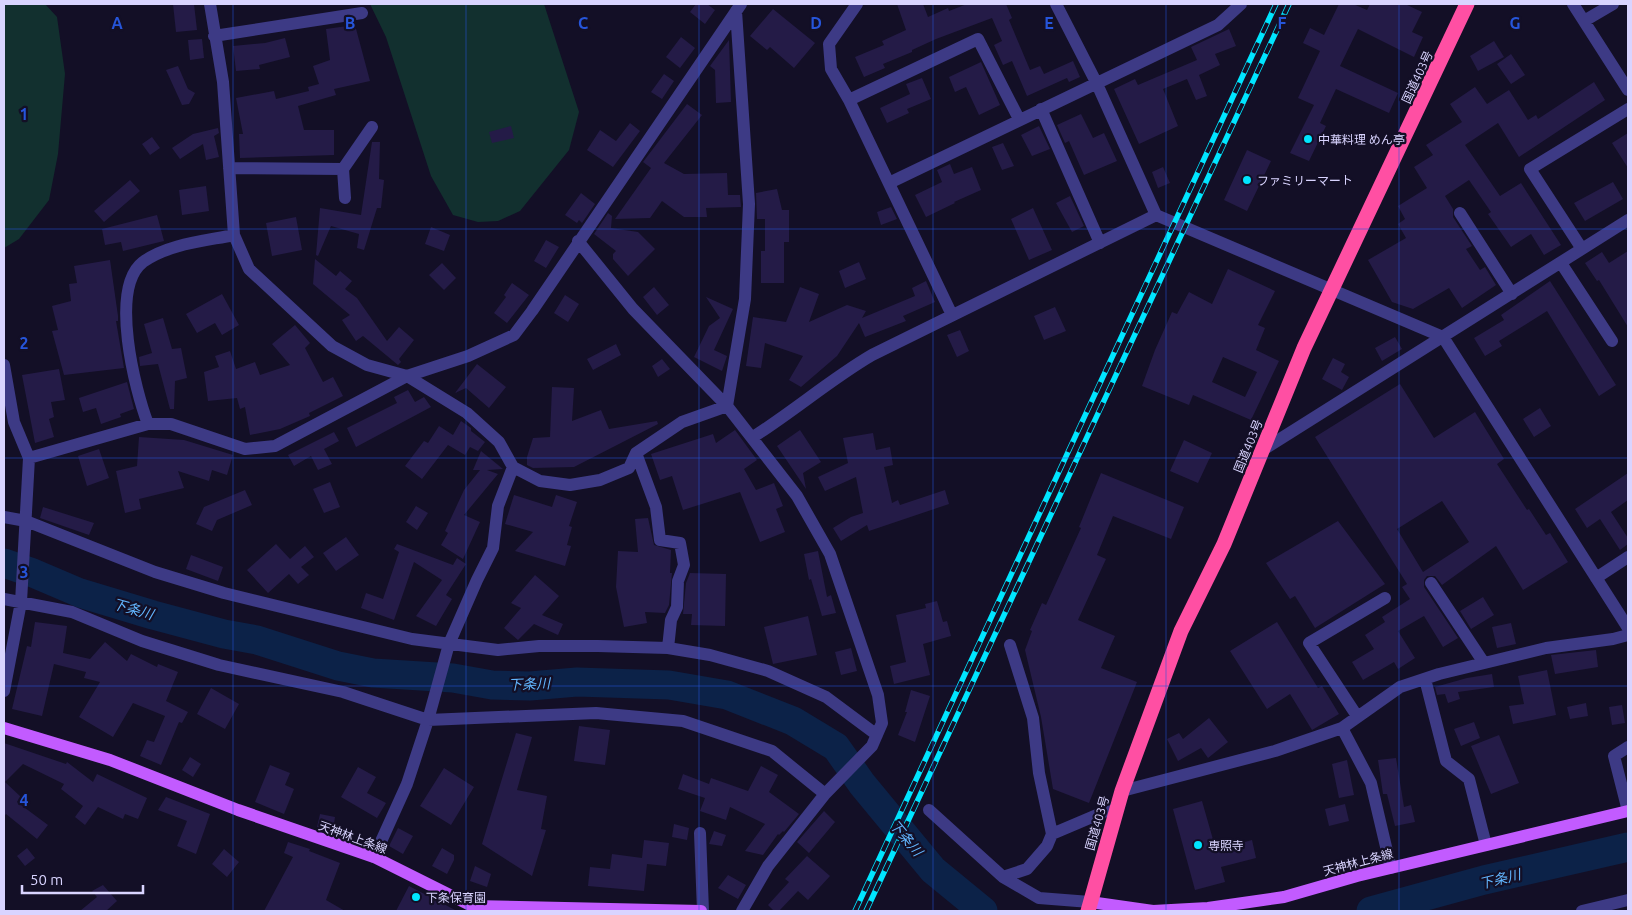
<svg xmlns="http://www.w3.org/2000/svg" width="1632" height="915" viewBox="0 0 1632 915" font-family="Ubuntu,'Noto Sans JP',sans-serif">
  <style>
    .green { fill: #12302f }
    .lines { fill: none; stroke-linecap: round; stroke-linejoin: round }
    .river { stroke: #0c2248; stroke-width: 29 }
    .building { fill: #241b47; fill-rule: evenodd }
    .minor { stroke: #3d3a85; stroke-width: 12 }
    .major { stroke: #c25bff; stroke-width: 12 }
    .highway { stroke: #ff4fa3; stroke-width: 15 }
    .rail-casing { stroke: #00e5ff; stroke-width: 5.5 }
    .rail { stroke: #130f26; stroke-width: 4; stroke-dasharray: 11; stroke-linecap: butt }
    .grid { fill: none; stroke: #2655da; stroke-width: 1; stroke-opacity: 0.55 }
    .poi-dot { fill: #00e5ff; stroke: #130f26; stroke-width: 2 }
    .labels { text-anchor: middle; dominant-baseline: central; stroke-width: 4.5; stroke-linejoin: round; paint-order: stroke }
    .street-label { font-size: 12px; fill: #d9d4ff; stroke: #130f26 }
    .poi-label { font-size: 12px; fill: #d9d4ff; stroke: #130f26; text-anchor: start }
    .water-label { font-size: 14px; font-style: italic; fill: #62b6ff; stroke: #130f26 }
    .grid-label { font-size: 16px; text-anchor: middle; font-weight: bold; fill: #2655da; stroke: #130f26; stroke-width: 4.5; stroke-linejoin: round; paint-order: stroke }
  </style>
  <rect width="100%" height="100%" fill="#130f26"/>
  <path class="green" d="M4 4H45L57 17 65 74 58 154 49 200 19 239 4 248Z
    M370 4H544L579 112 569 150 520 211 498 221 478 222 453 215 431 176 386 37Z"/>
  <g class="lines">
    <path class="river" d="M4 563 33 573 80 593 153 615 224 634 257 640 338 666 373 673 453 678 492 685 530 686 577 682 669 685 727 695 793 721 836 747 862 784 933 870 983 911
      M1371 911 1484 880 1628 847"/>
  </g>
  <path class="building" d="M173 4H194L197 30 176 32Z
    M696 4H707L715 10 705 24 690 12Z
    M897 4H923L928 17 948 8 949 11 967 4H1006L1012 18 1009 20 1030 70 1040 66 1044 74 1073 61 1080 77 1069 82 1067 78 1027 96 1012 61 1003 65 994 45 1002 41 992 18 936 39 912 50V52L883 64 885 68 864 77 855 57 884 45 882 41 906 30Z
    M1339 4H1353L1367 10 1370 4H1405L1422 12 1412 32 1423 37 1414 57 1358 29 1340 66 1398 93 1389 113 1336 89 1320 123 1326 126 1309 161 1290 153 1314 105 1298 98 1320 51 1303 43 1310 28 1324 35Z
    M773 9 815 43 794 68 770 47 767 50 750 36Z
    M355 25 370 81 334 89 336 95 298 106 304 130H334V155L240 158 239 134H243L236 98 274 91 276 99 309 91 308 87 319 84 313 66 330 60 326 29Z
    M1229 29 1236 46 1215 54 1220 65 1199 75 1207 96 1196 100 1187 79 1163 89 1178 126 1139 144 1114 89 1135 79 1138 85 1197 60 1191 47Z
    M681 37 695 48 680 68 666 57Z
    M285 38 290 57 259 65 260 69 236 71 233 46 265 43Z
    M202 39 204 58 190 60 188 40Z
    M729 40 731 102 716 103 715 70 710 66Z
    M1494 41 1504 57 1478 71 1470 56Z
    M1511 54 1525 75 1511 84 1497 64Z
    M981 62 1000 105 979 115 966 87 955 92 949 77Z
    M178 66 188 89 195 93 189 104 182 105 166 70Z
    M664 74 674 81 662 99 651 92Z
    M922 78 931 99 907 109 909 113 887 123 880 108 910 94 906 84Z
    M1594 82 1605 100 1519 157 1498 123 1465 145 1500 196 1521 183 1561 245 1544 255 1531 234 1511 247 1488 214 1491 212 1469 180 1445 196 1453 209V217L1472 246 1466 249 1480 270 1485 267 1496 285 1462 308 1449 288 1413 309 1392 302 1368 260 1406 238 1398 224 1405 219 1398 206 1427 188 1414 167 1433 155 1426 145 1462 122 1450 104 1475 87 1487 104 1509 90 1528 120 1536 115 1538 119Z
    M687 104 702 115 664 163 684 174 727 173 728 195H740L741 207 706 208 707 217H684L662 201 650 218 615 219 651 168 643 162Z
    M1081 114 1093 138 1104 133 1117 161 1084 175 1069 141 1065 143 1057 125Z
    M630 123 640 131 613 167 587 150 600 130 616 141Z
    M511 126 514 138 492 143 489 132Z
    M1039 126 1050 149 1032 156 1021 135Z
    M218 128 219 133 214 136 219 157 206 160 203 144 180 159 172 148 193 134Z
    M1628 133V168L1612 143Z
    M152 137 160 148 150 155 142 144Z
    M372 142H380L379 179 384 180 381 208H377L364 250 357 248 359 234 331 226 318 256 316 255 320 208 361 215Z
    M1003 143 1014 166 1002 170 992 147Z
    M1247 150 1271 161 1247 211 1224 200Z
    M950 164 954 174 972 167 981 190 954 202 955 203 926 217 915 195 942 182 937 170Z
    M1163 167 1170 183 1158 188 1152 172Z
    M130 180 140 191 104 222 94 211Z
    M1613 182 1623 199 1585 221 1574 203Z
    M206 186 209 211 182 215 179 190Z
    M777 189 782 210H789V242H784V283H761V251H765V219H757L756 193Z
    M581 193 595 204 582 223 579 220 577 223 565 215Z
    M1070 196 1084 226 1072 232 1056 203Z
    M891 207 897 219 881 225 877 212Z
    M1033 208 1052 250 1029 260 1011 219Z
    M608 213 612 216 611 228 638 232 655 249 628 276 613 259V254L616 251 594 234Z
    M157 215 164 241 123 251 121 242 105 245 102 229Z
    M296 217 302 250 272 256 266 223Z
    M431 227 450 235 444 251 425 244Z
    M546 240 559 247 546 268 534 261Z
    M1628 251V327L1599 280 1597 281 1585 263 1602 252 1609 263Z
    M315 259 336 276 340 271 352 281 345 289 357 298 387 341 399 327 414 340 399 359 401 362 398 365 363 336 356 341 342 320 350 315 313 284Z
    M110 260 118 316V321H116L124 368 64 375 52 331 58 330 52 306 71 301 69 284 77 283 74 266Z
    M859 262 866 279 845 288 839 271Z
    M442 263 456 278 444 290 429 275Z
    M1228 269 1275 291 1258 325 1265 328 1256 350 1279 361 1251 420 1193 395 1189 405 1142 386 1155 350 1172 312 1177 314 1189 292 1212 304ZM1223 357 1257 372 1245 397 1212 382Z
    M926 281 935 302 903 316 906 321 865 337 859 323 837 356 801 387 789 380 803 356 765 343 761 368 746 366 753 317 786 322 800 287 819 294 809 322 847 305 866 311 862 318 915 296 912 288Z
    M1550 281 1616 385 1599 396 1547 311 1499 341 1502 346 1485 356 1474 338 1504 320 1501 315Z
    M512 283 529 295 507 323 494 313 506 297 504 295Z
    M654 287 669 305 657 315 643 297Z
    M222 294 239 325 222 335 215 323 197 333 186 314Z
    M565 295 579 304 568 322 554 313Z
    M706 297 733 309 714 350 727 356 722 371 694 357 709 326 720 318Z
    M1055 307 1066 331 1044 340 1034 316Z
    M163 318 172 349 181 348 187 378 175 381 174 409H170L158 364 140 366 139 357 152 353 144 324Z
    M295 325 310 343 305 348 323 382 333 377 343 396 309 413 310 416 280 429 250 435 245 407 240 409 237 398 208 401 204 372 219 367 215 356 230 351 236 369 255 362 260 375 290 365 272 344Z
    M960 330 969 351 957 357 947 335Z
    M1395 337 1402 349 1382 361 1375 348Z
    M616 344 621 355 593 370 587 359Z
    M1333 358 1345 364 1341 372 1349 377 1342 390 1322 379Z
    M662 359 670 369 658 377 652 366Z
    M477 364 506 387 489 408 466 388 455 393Z
    M59 369 65 400 51 402 54 417 49 419 54 437 35 443 22 375Z
    M127 382 134 409 120 414 121 417 101 424 96 408 83 412 79 398Z
    M1400 384 1434 438 1475 412 1504 459 1497 464 1527 510 1529 509 1546 535 1550 533 1568 562 1523 590 1496 546 1442 585 1435 576H1427L1424 580V587L1458 638 1443 647 1424 616 1398 631 1415 658 1398 669 1394 662 1363 680 1352 662 1374 649 1365 635 1385 622 1382 617 1410 599 1402 587 1407 584 1315 437ZM1442 501 1469 542 1423 572 1397 529Z
    M552 387 574 388 572 421 601 410 609 429 657 421 658 424 574 467 533 468 527 465V457L533 438 550 437Z
    M408 390 415 402 424 397 431 407 356 447 347 428 397 403 394 397Z
    M1540 408 1551 426 1534 437 1523 419Z
    M461 421 471 428V431L485 442 478 451 470 447 465 455 448 445 422 479 405 466 424 441 428 443 439 426 453 435Z
    M735 430 757 460 744 469 756 490 774 483 783 506 776 509 785 532 760 542 740 492 683 510 672 476 660 480 651 454 713 434 716 443Z
    M800 430 821 462 803 473 806 489 777 446Z
    M334 432 339 441 324 449 332 464 318 470 311 456 294 466 288 455Z
    M873 433 876 450 890 447 893 465 884 467 892 503 898 500 900 505 945 490 949 504 869 531 867 525 841 541 833 528 851 517 863 513 856 477 825 491 818 477 848 463 843 438Z
    M139 437 184 440 233 455 227 475 212 470 209 481 178 471 184 488 139 499 141 509 125 513 116 471 137 466Z
    M1184 440 1212 453 1198 483 1170 471Z
    M99 449 109 478 87 486 78 456Z
    M481 451 503 469 487 470 498 474 464 515 480 522 463 559 441 545 448 533 445 531 464 490 480 470H473Z
    M1101 473 1184 507 1171 539 1113 516 1097 555 1106 559 1078 620 1115 636 1101 668 1137 682 1089 803 1053 789 1041 717 1025 650 1032 631 1030 630 1042 603 1046 605 1081 528 1079 527Z
    M1628 473V500L1611 512 1628 538V544L1620 550 1600 519 1587 528 1575 509Z
    M330 482 340 507 324 513 313 489Z
    M245 490 252 505 217 520 212 531 196 524 204 507Z
    M514 495 552 507 556 495 577 502 569 526 572 527 567 545 571 546 565 566 515 551 533 532 505 524Z
    M416 506 428 513 417 530 406 522Z
    M43 507 94 523 89 535 40 518Z
    M648 518 654 545 671 550 670 573H672L669 605 665 613 645 612 647 623 624 627 616 587 618 551 638 552 635 519Z
    M1338 521 1385 584 1315 628 1295 596 1290 599 1266 563Z
    M346 537 359 555 336 571 323 553Z
    M276 544 290 559 305 546 314 557 301 567 309 575 298 584 289 574 268 593 247 570Z
    M397 544 453 565 457 558 466 564 446 595 452 599 436 626 416 616 442 580 414 562 394 620 361 608 366 593 383 599 399 552 394 549Z
    M818 551 827 597 831 595 836 613 822 616 811 579 809 580 804 554Z
    M191 555 223 567 218 581 186 569Z
    M690 573 726 574 725 626 691 625 692 614H683L686 583Z
    M535 575 559 596 542 615 563 624 558 635 534 624 518 640 504 628 521 608 511 603Z
    M1483 597 1494 615 1471 629 1460 611Z
    M937 601 943 622 947 621 951 636 923 644 930 675 894 684 890 666 906 662 896 615 926 608 925 604Z
    M808 616 817 655 773 664 764 627Z
    M35 622 67 626 63 653 90 659 105 642 127 661 131 654 157 667 158 664 178 672 166 701 188 712 182 723 179 722 161 765 140 756 147 740 154 742 165 716 133 703 113 737 79 717 100 682 84 678 86 672 54 664 42 716 12 709 27 646 31 647Z
    M1277 622 1318 688 1322 686 1339 714 1312 730 1290 694 1267 709 1230 651Z
    M1511 623 1516 644 1497 648 1492 627Z
    M851 648 857 671 841 675 835 652Z
    M1596 650 1598 667 1555 674 1551 655Z
    M1547 670 1556 715 1513 724 1509 706 1524 704 1518 676Z
    M1492 674 1494 687 1458 692 1460 699 1448 703 1445 694 1437 695 1435 687 1467 678Z
    M211 688 239 704 225 729 197 714Z
    M911 690 930 696 915 742 898 735 907 712H905Z
    M1586 703 1588 716 1570 719 1567 707Z
    M1622 705 1625 723 1612 725 1609 707Z
    M1209 718 1228 742 1208 758 1201 748 1178 761 1167 739 1179 733 1183 739Z
    M1474 722 1480 738 1461 746 1454 729Z
    M579 726 610 730 605 765 574 761Z
    M516 733 532 737 517 790 547 796 541 829 546 830 532 876 482 844Z
    M1499 735 1519 783 1491 794 1471 746Z
    M4 743 66 764 67 762 93 782 97 774 147 798 138 819 125 814 123 819 98 807 85 825 75 817 83 806 61 789 64 784 23 764 5 782 21 797 17 802 48 825 37 839 6 814 4 817Z
    M190 757 201 764 193 777 182 770Z
    M1396 758 1404 807 1411 805 1415 822 1395 826 1387 794H1383L1378 760Z
    M1347 760 1354 795 1339 798 1332 764Z
    M270 765 290 773 285 785 294 789 284 814 255 802Z
    M761 766 778 775 769 792 799 814 784 832 783 831 779 835 778 834 763 855 745 851 765 824 730 807 726 820 700 811 705 798 678 789 683 774 709 784 711 778 748 791Z
    M358 767 376 777 367 793 386 803 377 818 341 797Z
    M444 768 474 787 451 825 420 806Z
    M166 797 210 814 196 854 177 846 187 821 158 810Z
    M1202 801 1216 850 1252 840 1256 858 1221 867 1225 882 1195 890 1173 809Z
    M1345 804 1349 821 1329 826 1325 809Z
    M824 811 835 822 809 853 797 842Z
    M320 814 335 817 333 830 317 827Z
    M674 824 689 828 687 840 672 837Z
    M398 828 413 836 403 854 389 846Z
    M714 831 726 835 722 846 709 844Z
    M644 840 669 843 666 866 647 864 644 891 588 886 590 867 610 869 612 854 642 858Z
    M288 842 310 849 309 851 340 863 326 900 345 911H264L293 857 284 853Z
    M27 848 35 858 25 866 17 856Z
    M442 848 454 855V860L447 874 432 866Z
    M224 849 239 862 227 877 212 864Z
    M807 856 830 876 808 900 798 891 779 911H774L768 905 789 882 785 879Z
    M475 866 491 874 487 887 470 881Z
    M728 875 746 885 738 899 718 888Z
    M103 885 117 901 106 911H80L97 897 92 891Z
    M409 886 457 911H396Z"/>
  <g class="lines">
    <path class="minor" d="M210 4 223 82 234 235 249 269 332 346 367 365 407 376 467 413 499 442 513 467 540 481 570 485 600 480 629 468 636 453 682 422 727 406
      M1056 4 1097 84 1156 215 1443 337 1628 628
      M1573 4 1628 90
      M1584 21 1613 4
      M214 36 362 13
      M849 100 831 69 829 44 857 4
      M1041 109 1100 243
      M229 168 343 169
      M889 183 1218 25 1241 4
      M345 198 343 169 372 127
      M1460 213 1512 294
      M578 241 633 309 727 406 797 496 830 554 878 695 882 723 872 746 825 794 768 866 742 911
      M1582 249 1530 169 1628 109
      M1561 263 1612 341
      M952 315 849 100 978 39 1019 119
      M4 365 14 422 29 458 21 602 4 691
      M727 406 745 299 749 204 736 11
      M148 424C135 390 109 288 143 262 168 244 205 241 234 235
      M753 437C794 411 831 379 872 355L1156 215
      M1261 451 1628 220
      M636 453 656 507 660 540 680 543 684 565 678 581 677 607 671 620 668 648
      M29 458 148 424H171L245 449 275 446 407 376 468 356 514 335 532 311 741 4
      M4 517 26 521 155 572 224 593 412 639 498 650 539 646H598L668 648 710 655 768 671 826 697 877 735
      M1596 578 1628 557
      M1431 583 1484 663
      M4 599 72 612 142 641 219 665 343 692 428 720 596 713 683 721 772 751 825 794
      M1425 679 1446 761 1469 779 1486 845
      M1357 716 1309 643 1385 598
      M1342 728 1371 783 1391 868
      M1122 791 1275 751 1342 728 1400 687 1439 674 1546 648 1613 639 1628 635
      M929 810 1003 877 1039 898 1090 902
      M1628 811 1614 756 1628 747
      M700 833 703 911
      M1052 834 1118 806
      M374 857 407 784 428 720 449 644 477 580 493 548 498 506 513 467
      M1003 877 1027 869 1047 846 1052 834 1039 773 1033 718 1010 645
      M1582 911 1628 900"/>
    <path class="major" d="M4 728 110 760 238 810 374 857 472 906 701 911
      M1090 902 1153 911 1208 908 1284 897 1357 876 1628 811"/>
    <path class="highway" d="M1088 911 1122 791 1181 631 1224 544 1304 348 1467 4"/>
    <defs>
      <path id="rail" d="M855 911 1276 4
        M866 911 1289 4"/>
    </defs>
    <use href="#rail" class="rail-casing"/>
    <use href="#rail" class="rail"/>
  </g>
  <path class="grid" d="M233 4V911M466 4V911M699 4V911M933 4V911M1166 4V911M1399 4V911M4 229H1628M4 458H1628M4 686H1628"/>
  <g class="poi-dot">
    <circle cx="1308" cy="139" r="5"/>
    <circle cx="1247" cy="180" r="5"/>
    <circle cx="1198" cy="845" r="5"/>
    <circle cx="416" cy="897" r="5"/>
  </g>
  <g class="labels">
    <g class="street-label">
      <text transform="translate(1417 77) rotate(-65)">国道403号</text>
      <text transform="translate(1248 446) rotate(-68)">国道403号</text>
      <text transform="translate(1097 823) rotate(-74)">国道403号</text>
      <text transform="translate(353 837) rotate(20)">天神林上条線</text>
      <text transform="translate(1358 862) rotate(-15)">天神林上条線</text>
    </g>
    <g class="poi-label">
      <text x="1318" y="139">中華料理 めん亭</text>
      <text x="1257" y="180">ファミリーマート</text>
      <text x="1208" y="845">専照寺</text>
      <text x="426" y="897">下条保育園</text>
    </g>
    <g class="water-label">
      <text transform="translate(133 609) rotate(16)">下条川</text>
      <text transform="translate(529 684) rotate(-2)">下条川</text>
      <text transform="translate(906 838) rotate(50)">下条川</text>
      <text transform="translate(1500 879) rotate(-14)">下条川</text>
    </g>
  </g>
  <g class="grid-label">
    <text x="117" y="29">A</text>
    <text x="350" y="29">B</text>
    <text x="583" y="29">C</text>
    <text x="816" y="29">D</text>
    <text x="1049" y="29">E</text>
    <text x="1282" y="29">F</text>
    <text x="1515" y="29">G</text>
    <text x="24" y="120">1</text>
    <text x="24" y="349">2</text>
    <text x="24" y="578">3</text>
    <text x="24" y="806">4</text>
  </g>
  <rect width="1632" height="915" fill="none" stroke="#d9d4ff" stroke-width="10"/>
  <path d="M22 885v8h121v-8" fill="none" stroke="#d9d4ff" stroke-width="2.5"/>
  <text x="30" y="885" font-size="15" fill="#d9d4ff" stroke="#130f26" stroke-width="4" paint-order="stroke">50 m</text>
</svg>
